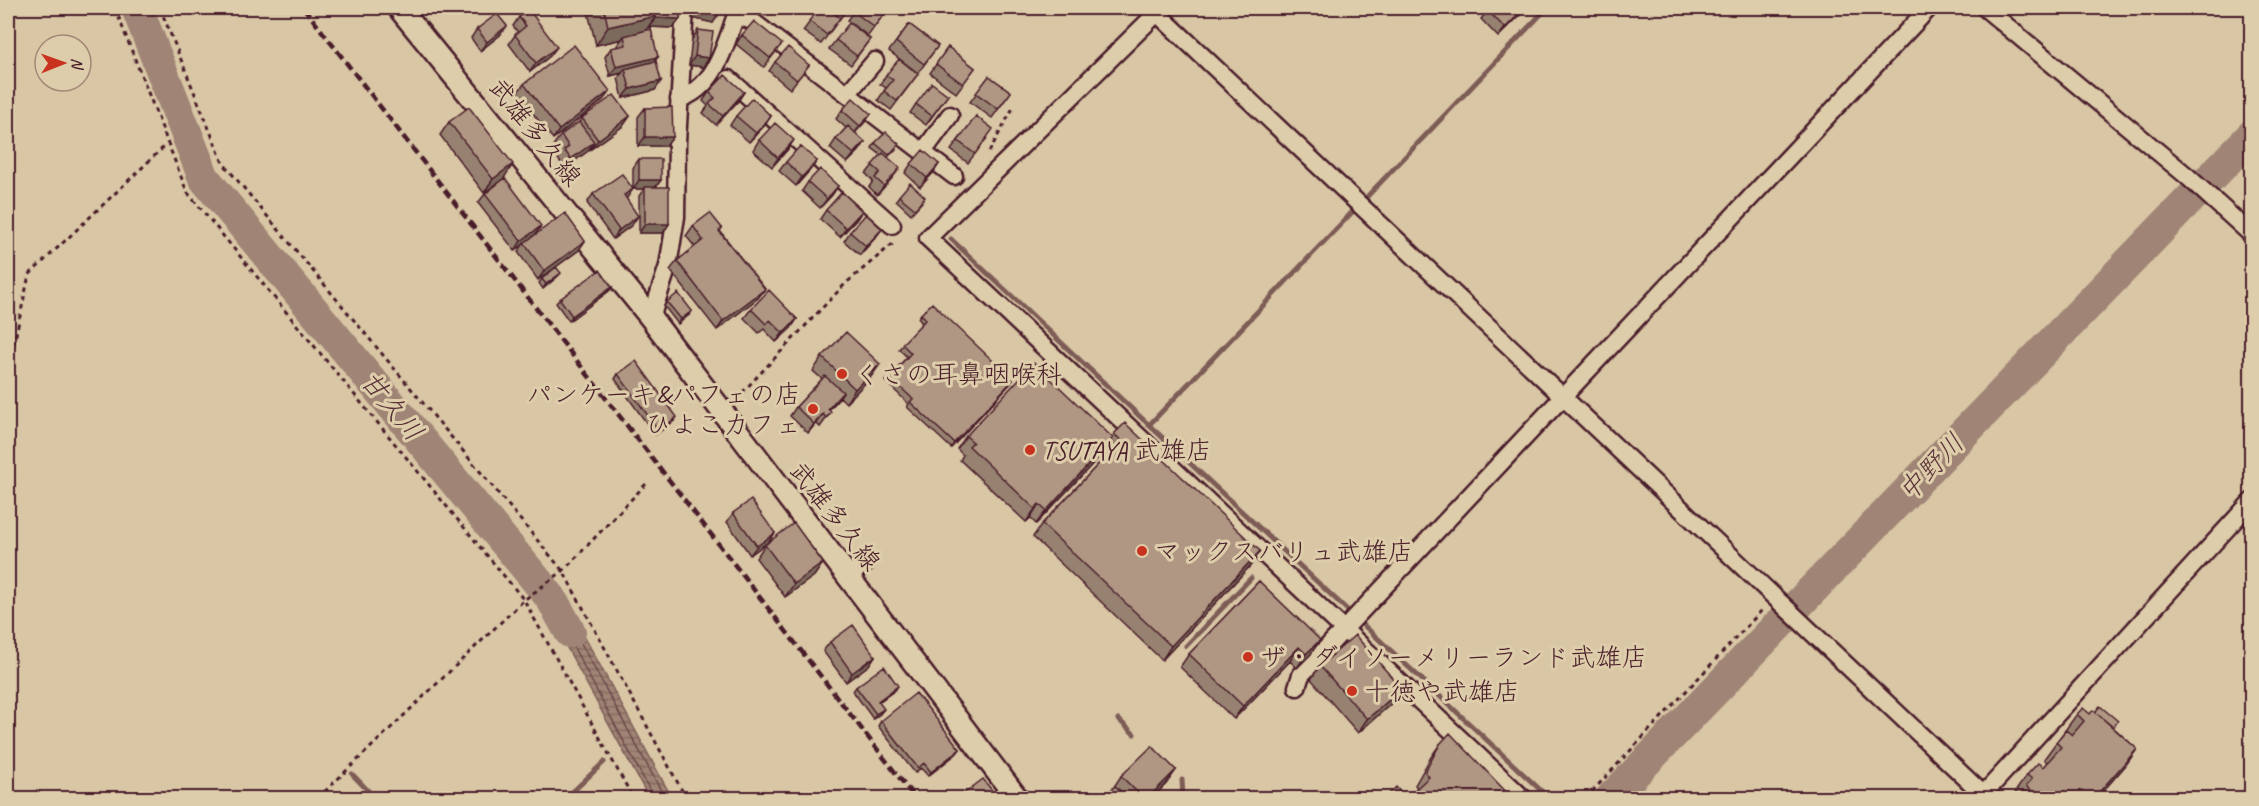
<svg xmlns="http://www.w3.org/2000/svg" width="2259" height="806" viewBox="0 0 2259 806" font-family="Caveat,'Klee One',sans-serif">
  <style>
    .water { fill: url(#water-rules); stroke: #7e5c57; stroke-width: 1.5 }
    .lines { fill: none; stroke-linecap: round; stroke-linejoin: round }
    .shore { stroke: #6c4749; stroke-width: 1.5 }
    .stream { stroke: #7e5c57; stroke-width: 5 }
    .river { stroke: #a08475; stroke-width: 32 }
    .minor-casing { stroke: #4a1f2b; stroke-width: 21 }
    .major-casing { stroke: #4a1f2b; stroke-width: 26 }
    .path { stroke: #4a1f2b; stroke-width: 3; stroke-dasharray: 4.5 4.5; stroke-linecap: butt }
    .minor { stroke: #decdaa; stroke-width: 16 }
    .major { stroke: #decdaa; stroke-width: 21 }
    .rail { stroke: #4a1f2b; stroke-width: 4.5; stroke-dasharray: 9 4.5; stroke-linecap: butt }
    .wall { fill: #978271; stroke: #4a1f2b; stroke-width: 1.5 }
    .shaded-wall { fill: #7b6a5c; stroke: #4a1f2b; stroke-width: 1.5 }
    .building { fill: #b09783; stroke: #4a1f2b; stroke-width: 1.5 }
    .poi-dot { fill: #c8321e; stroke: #decdaa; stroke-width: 2 }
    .labels { text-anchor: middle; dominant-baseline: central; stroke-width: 6; stroke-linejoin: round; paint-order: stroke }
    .street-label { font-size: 26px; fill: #4a1f2b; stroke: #decdaa }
    .poi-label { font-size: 26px; fill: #4a1f2b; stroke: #decdaa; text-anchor: start }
    .water-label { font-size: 27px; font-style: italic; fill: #5b333a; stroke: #decdaa }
  </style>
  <defs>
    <pattern id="water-rules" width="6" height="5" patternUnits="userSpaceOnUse" patternTransform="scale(1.5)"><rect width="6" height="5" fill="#a08475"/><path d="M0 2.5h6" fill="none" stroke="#846b60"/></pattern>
  </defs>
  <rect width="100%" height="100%" fill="#d8c6a5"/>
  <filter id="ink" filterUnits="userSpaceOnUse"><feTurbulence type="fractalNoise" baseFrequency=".0167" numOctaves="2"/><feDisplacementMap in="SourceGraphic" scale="12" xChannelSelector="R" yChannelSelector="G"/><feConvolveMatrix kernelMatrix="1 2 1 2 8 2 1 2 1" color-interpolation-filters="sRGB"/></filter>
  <g filter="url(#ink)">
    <path class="water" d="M558 588 672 798H649L542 602Z"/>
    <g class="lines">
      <path class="shore" d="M654 798 551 605 554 600 558 601 665 798"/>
      <path class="stream" d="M1547 8 1149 425 1549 798
        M951 239 1149 425
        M1186 646 1251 578
        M1118 719 1134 734
        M352 774 375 798
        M1182 780 1183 798
        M566 798 604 762"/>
      <path class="river" d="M137 8 204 178 551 598 570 632
        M1611 798 2252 135"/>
      <defs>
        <path id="minor" d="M1162 8 928 238 1523 798
          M1985 8 2187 176 2252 235
          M1157 13 1987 798
          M729 79 892 225
          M847 94 875 61
          M679 99C715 88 725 46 736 15L752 21 954 176
          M923 152 950 115
          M651 318 668 266 676 217 677 142 685 8
          M848 576 865 564
          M1297 687 1301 675 1929 8
          M1980 798 2252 501"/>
        <path id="major" d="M399 8 651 318 1017 798"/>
      </defs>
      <use href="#minor" class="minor-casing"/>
      <use href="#major" class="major-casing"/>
      <path class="path" d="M115 8 187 192 524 600 633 798
        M160 8 223 163 563 571 686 798
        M989 152 1014 106
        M8 371 29 275 168 143
        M736 399 845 284 895 242
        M318 798 524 600 563 571 646 484
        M1586 798 1763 609"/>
      <use href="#minor" class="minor"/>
      <use href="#major" class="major"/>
      <path class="rail" d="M304 8 915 798"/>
    </g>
    <path class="wall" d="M587 8H680V19L673 28 650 27V25L646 31 658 57 654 61 661 81 655 90 623 98 618 78 622 73 610 76 605 57 611 48 618 47 617 45 622 39 596 45Z
      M694 8H721L719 14 713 23 692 18Z
      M772 8H783L779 13Z
      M820 8H848L821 44 803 31Z
      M856 8 887 10 868 36 847 20Z
      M1465 8H1472L1468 11Z
      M1490 8H1527L1498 37 1481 19Z
      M519 17 550 56 530 72 509 44 515 35 518 32 513 26Z
      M909 24 938 46 918 73 889 51Z
      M477 29 500 35 480 51 471 38Z
      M698 30 709 58 703 67 689 65 692 39Z
      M742 35 775 53 764 67 736 44Z
      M870 39 851 65 829 49 836 40Z
      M948 47 975 68 956 93 930 73Z
      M775 62 809 65 790 89 769 71Z
      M918 74 891 110 878 100 886 88 880 84 886 75Z
      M989 76 1011 92 992 118 970 102Z
      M524 84 610 91 603 100 553 139 517 93Z
      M709 92H744L738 101 716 125 703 113 708 106 703 101Z
      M948 95 926 125 910 113 916 104Z
      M645 108 673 137 666 146H638V117Z
      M842 110 871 114 864 123 855 133 865 142 859 151 847 163 830 148 836 139 846 128 836 119Z
      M630 116 623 126 591 149V148L588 151 565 168 558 159 561 154 554 144 561 135 579 122 582 118Z
      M736 116H771L765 125 749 142 730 125Z
      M976 116 987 138 968 163 951 150Z
      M449 122 504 178 484 193 440 135Z
      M759 140 788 149 772 167 753 150Z
      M875 143 896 149 888 157 893 177 877 195 869 187 873 181 866 174 881 155 872 148Z
      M639 159 661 180 656 187 669 224 663 233H639V196L644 189H633V168Z
      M817 161 810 170 796 186 779 171 786 162Z
      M911 164H939L933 173 920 187 905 173Z
      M808 182 838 186 832 195 820 208 802 191Z
      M2252 192V204L2247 199Z
      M485 194 541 226 535 235 579 250 538 280 518 252 524 243 515 251 478 203Z
      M593 194 626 199 632 225 613 239 587 203Z
      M899 196 922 202 911 214 896 200Z
      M826 210 862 211 856 220 840 237 820 219Z
      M693 226 722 228 720 231 765 289 758 298 717 330 670 270 677 261 695 247 686 236Z
      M882 229 875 238 860 255 844 241 850 232Z
      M557 277 543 289 539 283 542 279Z
      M612 287 609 291 569 321 556 303 560 299Z
      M667 302 692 311 689 315 678 324 664 306Z
      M751 309 797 319 791 328 776 342 764 329 759 333 744 318Z
      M921 314 1010 384 951 448 907 407 909 404 885 381 907 357 899 349 922 323 918 318Z
      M822 357 880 364 870 378 846 403 840 397 829 410 831 412 820 427 816 423 808 433 790 416 796 407 822 379 813 371Z
      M618 374 674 421 655 435 615 379Z
      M1114 434 1260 551 1251 565 1162 660 1033 537 1042 524 1110 452 1106 449 1036 524 1030 518 1026 522 960 460 963 455 957 449 966 436 1112 437Z
      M733 513 775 533 768 542 750 555 727 522Z
      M765 545 823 563 814 576 785 597 756 558Z
      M1259 581 1311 654 1297 668 1290 661 1234 719 1180 667 1189 654Z
      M830 642 875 656 869 665 846 682 823 651Z
      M1320 666 1393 702 1358 733 1311 679Z
      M856 687 895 690 879 702 880 714 873 719 853 691Z
      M2077 714H2090L2113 727 2137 749 2125 766 2097 798H2018L2019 796 2015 792 2027 775 2043 767 2047 762 2044 759Z
      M881 721 960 749 956 754 928 776 921 768 915 773 878 726Z
      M1440 744 1512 798H1385L1386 797 1406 798 1417 788 1415 785 1431 757Z
      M1176 770 1166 784 1152 798H1103L1112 790 1121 776Z"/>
    <path class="shaded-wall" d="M1525 8H1527L1498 37 1505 28Z
      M698 9 719 14 713 23 692 18Z
      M656 16 644 33 624 36 622 39 596 45 608 27Z
      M656 18 680 19 673 28 650 27Z
      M507 26 500 35 480 51 487 42Z
      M557 47 550 56 530 72 536 63Z
      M695 56 709 58 703 67 689 65Z
      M658 57 651 66 625 69 622 73 610 76 616 67Z
      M661 81 655 90 623 98 630 89Z
      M610 91 603 100 553 139 559 130Z
      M744 92 738 101 716 125 723 116Z
      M871 114 864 123 853 135 860 126Z
      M630 116 623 126 591 149 598 140Z
      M771 116 765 125 749 142 756 133Z
      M645 137H673L666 146H638Z
      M794 140 788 149 772 167 778 158Z
      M594 142 588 151 565 168 571 159Z
      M865 142 859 151 847 163 854 154Z
      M817 161 810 170 796 186 802 177Z
      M513 164 504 178 484 193 493 179Z
      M939 164 933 173 920 187 927 178Z
      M900 168 893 177 877 195 884 186Z
      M639 180H661L654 189 645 187 644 189H633Z
      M838 186 832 195 820 208 827 199Z
      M633 189 627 198 617 205 624 195Z
      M862 211 856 220 840 237 846 228Z
      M638 216 632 225 613 239 619 230Z
      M645 224H669L663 233H639Z
      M541 226 535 235 515 251 521 241Z
      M882 229 875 238 860 255 866 246Z
      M585 241 579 250 538 280 544 271Z
      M561 273 557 277 543 289 546 284Z
      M612 287 609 291 569 321 572 316Z
      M765 289 758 298 717 330 723 321Z
      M692 311 689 315 678 324 681 319Z
      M797 319 791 328 776 342 783 333Z
      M880 364 870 378 846 403 855 389Z
      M1013 380 1010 384 951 448 954 443Z
      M843 392 837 401 824 415 828 409Z
      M823 414 816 423 808 433 814 424Z
      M677 417 674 421 655 435 659 431Z
      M1113 438 1104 452 1036 524 1046 511Z
      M1039 504 1030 518 1026 522 1035 509Z
      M775 533 768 542 750 555 757 546Z
      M1260 551 1251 565 1162 660 1171 646Z
      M823 563 814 576 785 597 794 584Z
      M1320 640 1311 654 1297 668 1306 654Z
      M1299 647 1290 661 1234 719 1243 706Z
      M875 656 869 665 846 682 852 673Z
      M898 686 895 690 874 705 878 701Z
      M1402 689 1393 702 1358 733 1367 719Z
      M884 709 880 714 873 719 876 714Z
      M960 749 956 754 928 776 931 772Z
      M2137 749 2125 766 2097 798H2094Z
      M1176 770 1166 784 1152 798H1148Z"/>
    <path class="building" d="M604 8H654L656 16 608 27Z
      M657 8H680V19L656 18Z
      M698 8H721L719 14 698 9Z
      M820 8H826L840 18 827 35 809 21Z
      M840 8H847L845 11Z
      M856 8H884L887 10 874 27 853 11Z
      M1490 8H1525L1505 28 1487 10Z
      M529 10 557 47 536 63 515 35 526 26 519 17Z
      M497 14 507 26 487 42 477 29Z
      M754 21 782 44 770 58 742 35Z
      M849 23 870 39 857 56 836 40Z
      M909 24 938 46 924 64 896 42Z
      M651 29 658 57 616 67 611 48 626 45 624 36Z
      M698 30 713 32 709 58 695 56Z
      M574 45 610 91 559 130 524 84Z
      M788 47 809 65 797 80 775 62Z
      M948 47 975 68 963 84 936 64Z
      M899 59 918 74 897 101 884 91 893 80 886 75Z
      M656 61 661 81 630 89 625 69Z
      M725 75 744 92 723 116 709 104 715 98 709 92Z
      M989 76 1011 92 998 109 976 93Z
      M932 83 948 95 932 116 916 104Z
      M614 95 630 116 598 140 582 118Z
      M752 98 771 116 756 133 736 116Z
      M853 98 871 114 860 126 842 110Z
      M469 107 513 164 493 179 449 122Z
      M672 107 673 137H645V108Z
      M976 116 993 129 975 154 958 141Z
      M579 122 594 142 571 159 564 150 569 147 561 135Z
      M775 123 794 140 778 158 759 140Z
      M848 126 865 142 854 154 836 139Z
      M886 132 899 144 889 155 875 143Z
      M800 146 817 161 802 177 786 162Z
      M923 150 939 164 927 178 911 164Z
      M883 153 900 168 884 186 875 178 880 172 872 165Z
      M639 159H661V180H639Z
      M820 169 838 186 827 199 808 182Z
      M622 174 633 189 624 195 638 216 619 230 593 194Z
      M505 178 541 226 521 241 485 194Z
      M910 183 925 197 915 209 899 196Z
      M645 187H669V224H645Z
      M842 192 862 211 846 228 826 210Z
      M565 213 585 241 544 271 524 243Z
      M710 213 722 228 719 231 765 289 723 321 677 261 703 240 693 226Z
      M866 214 882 229 866 246 850 232Z
      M556 267 561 273 546 284 542 279Z
      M600 270 612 287 572 316 560 299Z
      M769 290 797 319 783 333 770 320 766 324 751 309Z
      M678 293 692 311 681 319 667 302Z
      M932 303 1013 380 954 443 910 402 913 399 889 377 911 353 902 344 926 319 921 314Z
      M846 332 880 364 855 389 822 357Z
      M636 361 677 417 659 431 618 374Z
      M1034 363 1113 438 1046 511 1039 504 1035 509 969 446 973 442 966 436Z
      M825 376 843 392 828 409 831 412 826 418 823 414 814 424 796 407Z
      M1125 423 1260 551 1171 646 1042 524 1121 440 1114 434Z
      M751 500 775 533 757 546 733 513Z
      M794 523 823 563 794 584 765 545Z
      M1259 581 1320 640 1306 654 1299 647 1243 706 1189 654Z
      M853 625 875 656 852 673 830 642Z
      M1355 635 1402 689 1367 719 1320 666Z
      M884 666 898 686 878 701 884 709 876 714 856 687Z
      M916 693 960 749 931 772 924 763 918 768 881 721Z
      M2100 706 2118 721 2113 727 2095 712Z
      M2083 708 2090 714 2093 710 2137 749 2094 798H2040L2026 786 2032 779 2027 775 2038 763 2043 767 2061 747 2056 742 2066 730 2072 735 2084 721 2077 714Z
      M1450 733 1512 798H1387L1386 797 1396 787 1406 798 1429 777 1425 772 1440 744Z
      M1152 746 1176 770 1148 798H1143L1121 776Z
      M983 779 998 798H958Z
      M1115 786 1128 798H1103Z"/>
  </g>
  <g class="poi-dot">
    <circle cx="842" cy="374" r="6"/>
    <circle cx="813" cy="409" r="6"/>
    <circle cx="1030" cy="450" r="6"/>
    <circle cx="1142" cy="551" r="6"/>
    <circle cx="1248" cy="657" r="6"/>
    <circle cx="1352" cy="691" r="6"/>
  </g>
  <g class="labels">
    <g class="street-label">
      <text transform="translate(535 132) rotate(51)">武雄多久線</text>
      <text transform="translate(835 516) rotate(52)">武雄多久線</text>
    </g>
    <g class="poi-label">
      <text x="854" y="374">くさの耳鼻咽喉科</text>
      <text x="801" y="394" text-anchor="end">パンケーキ&amp;パフェの店<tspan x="801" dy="30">ひよこカフェ</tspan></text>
      <text x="1042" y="450">TSUTAYA 武雄店</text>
      <text x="1154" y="551">マックスバリュ武雄店</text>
      <text x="1260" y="657">ザ・ダイソーメリーランド武雄店</text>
      <text x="1364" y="691">十徳や武雄店</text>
    </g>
    <g class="water-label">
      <text transform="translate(392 406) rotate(50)">甘久川</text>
      <text transform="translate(1931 467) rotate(-46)">中野川</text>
    </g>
  </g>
  <rect width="2259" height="806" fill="none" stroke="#decdaa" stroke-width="30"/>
  <rect x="15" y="15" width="2229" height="776" fill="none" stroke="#4a1f2b" stroke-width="2" filter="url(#ink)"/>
  <g transform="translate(63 63) rotate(89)"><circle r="28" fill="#decdaa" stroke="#a38777" stroke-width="1.5"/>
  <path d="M0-4.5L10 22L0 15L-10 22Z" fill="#c8321e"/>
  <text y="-9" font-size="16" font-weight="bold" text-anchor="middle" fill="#4a1f2b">N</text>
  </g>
</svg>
